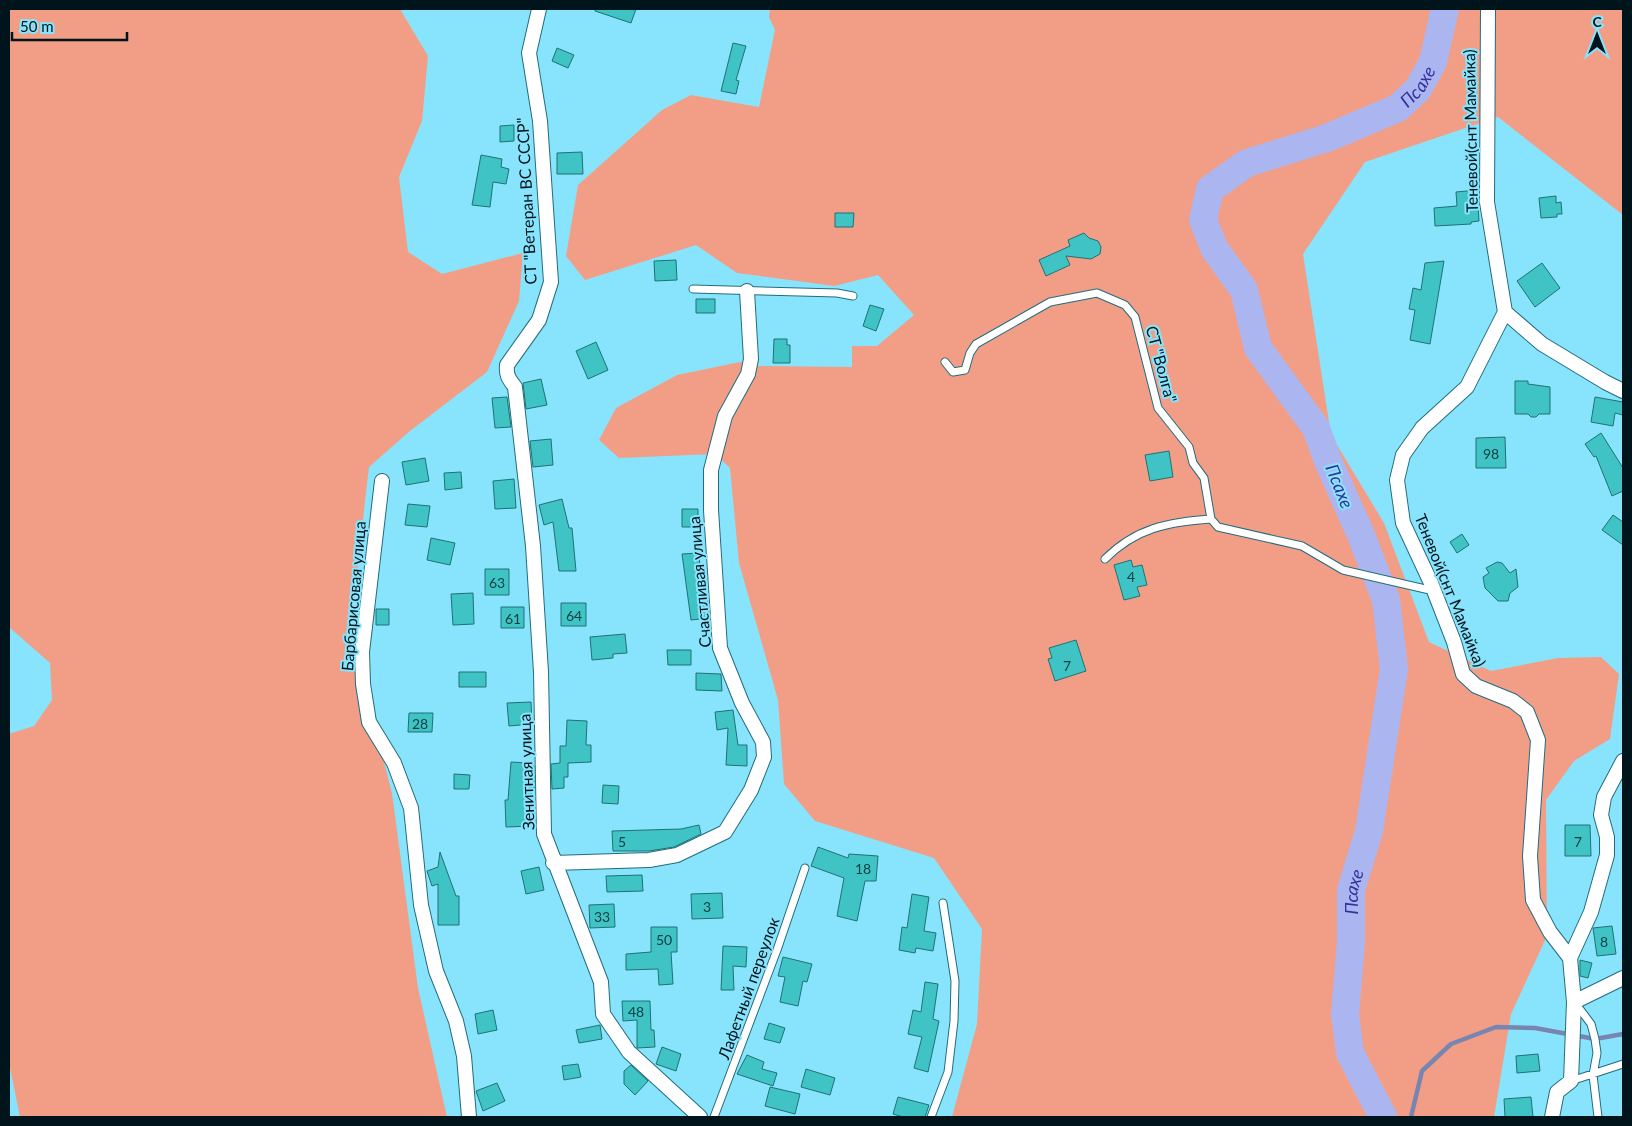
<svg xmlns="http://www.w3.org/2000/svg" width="1632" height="1126" viewBox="0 0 1632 1126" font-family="Lato,sans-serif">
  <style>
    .green { fill: #f29e86 }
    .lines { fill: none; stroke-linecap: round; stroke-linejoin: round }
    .stream { stroke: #7885b0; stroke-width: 4.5 }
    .river { stroke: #abb6f0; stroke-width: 28 }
    .building { fill: #3fc3c5; stroke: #217172 }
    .lane-casing { stroke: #236c7d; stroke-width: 9 }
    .street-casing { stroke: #236c7d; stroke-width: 16 }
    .lane { stroke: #fff; stroke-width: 7 }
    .street { stroke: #fff; stroke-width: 14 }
    .labels { text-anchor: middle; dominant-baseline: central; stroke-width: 4; stroke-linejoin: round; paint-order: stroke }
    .number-label { font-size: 14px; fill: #104046 }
    .street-label { font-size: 16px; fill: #00141b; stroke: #88e4fc }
    .water-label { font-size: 18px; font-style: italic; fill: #33309c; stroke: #88e4fc }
  </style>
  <rect width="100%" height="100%" fill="#88e4fc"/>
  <path class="green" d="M9 9H400L428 56 422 121 399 177 408 252 442 274 523 253 519 301 487 372 410 431 369 467 350 633 392 793 418 988 447 1117H20L9 1063V734L34 726 52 700 50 663 9 627Z
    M770 9H1623V215L1498 117 1365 162 1303 254 1331 435 1384 523 1429 642 1491 671 1558 658 1601 657 1619 674 1610 739 1574 761 1546 800 1547 936 1511 1014 1494 1117H952L977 1024 982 929 934 858 815 821 784 784 778 700 739 563 730 468 715 454 619 458 599 440 616 408 677 375 740 362 758 366 852 367V346H877L914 315 878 275 834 286 737 273 696 245 585 280 566 256 578 185 662 110 691 95 759 107 775 30 769 17Z"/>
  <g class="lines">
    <path class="stream" d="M1411 1117 1422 1071 1451 1044 1496 1027 1535 1028 1595 1039 1623 1034"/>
    <path class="river" id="s1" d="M1383 1117 1350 1053 1345 1014 1351 942V890L1369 831 1394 669 1386 600 1361 535 1328 461 1316 428 1258 348 1244 290 1214 248 1203 220 1210 189 1247 163 1327 138 1398 108 1418 89 1433 62 1445 9"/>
  </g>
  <path class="building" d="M595 9H636L631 23 595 11Z
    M733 43 746 46 736 80 739 81 736 94 721 91Z
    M557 48 574 55 568 68 552 61Z
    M514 125V141L500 142V126Z
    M582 152 583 174H557V153Z
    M481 155 502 159 501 167 509 169 506 184 493 182 490 207 472 205Z
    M1477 190 1479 221 1471 222V224L1435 226 1434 208 1457 206 1456 192Z
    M1556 196V203L1561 202 1562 214H1557V217L1541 218 1539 198Z
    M835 213H854L853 227H835Z
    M1084 233 1089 238 1098 241 1101 247 1100 254 1091 259 1066 256 1070 265 1046 276 1039 260 1070 246 1068 240Z
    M676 260 677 280 655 281 654 261Z
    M1444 261 1430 344 1410 340 1415 310 1409 309 1413 288 1421 290 1425 263Z
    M1542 263 1560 288 1535 307 1517 281Z
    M696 299H715V313H696Z
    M870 305 884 309 876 331 863 326Z
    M774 339H787V345H790V363H773Z
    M596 342 608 370 588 379 576 351Z
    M541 379 547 405 526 409 523 383Z
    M1515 381H1528V384L1550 387V414H1539L1536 417H1531L1528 414H1515Z
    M507 397 511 427 495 428 492 398Z
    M1595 397 1623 402V415L1615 413 1613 426 1591 422Z
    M1601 433 1623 468V491L1612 496 1596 456 1594 457 1585 444Z
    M1505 437 1506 468H1476V438Z
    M551 439 553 465 533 467 530 441Z
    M1169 451 1173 477 1150 481 1145 455Z
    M425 458 429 481 406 485 402 462Z
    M461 472 462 488 445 490 444 473Z
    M514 479 516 508 495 509 493 481Z
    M562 499 569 528H572L576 571H559L553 522 544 525 539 505Z
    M408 504 430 506 427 527 405 525Z
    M682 509H698V527H682Z
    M1613 515 1623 522V545L1602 530Z
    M1462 534 1469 545 1457 553 1450 542Z
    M431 538 455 543 450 565 427 560Z
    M699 553 702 596H707L709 618 691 620 682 554Z
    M1131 560 1133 567 1142 565 1147 585 1137 587 1140 596 1124 600 1114 565Z
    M1497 562 1502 563 1510 573 1516 569 1518 587 1510 593 1508 601H1498L1485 588 1483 577 1489 573 1486 568Z
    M485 569H509V595H485Z
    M473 593 474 624 453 625 451 594Z
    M561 603H586V626H561Z
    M501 607H524V628H501Z
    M376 609H389V625H376Z
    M625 634 627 653 613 654V658L592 660 590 637Z
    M1076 640 1086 671 1055 681 1048 659 1052 658 1049 648Z
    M667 650H691V665H668Z
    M459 672H486V687H459Z
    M696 673 721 674 722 691 696 690Z
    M531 702 532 724 509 726 507 703Z
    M733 710 738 745H747V766L726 765 728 728 717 730 715 712Z
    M409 713H433L432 732H408Z
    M567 720 587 721 586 745H591V762L568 763V777H564V788L552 789 551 764 560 763V746H566Z
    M511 762 529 763V766H534V790H531L533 826 506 827 505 800H508Z
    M454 774 470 775 469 789H454Z
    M603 785 619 786 618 804 602 803Z
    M699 825 701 834 674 847 649 851H613L612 831 681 829Z
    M1565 825H1590L1591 856H1565Z
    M818 847 848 858 849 854 878 856 876 881H865L857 921 837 916 844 878 811 866Z
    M440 852 456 896H459V925H438V884L432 886 427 871 438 867Z
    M539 867 544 890 526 894 521 871Z
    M642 875 643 891 607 892 606 876Z
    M722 893 723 918 692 919 691 894Z
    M912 894 929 897 924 931 936 933 933 951 916 948 915 953 899 950 902 927 907 928Z
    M614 904 615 927 590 928 589 905Z
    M1612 926 1616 954 1597 956 1593 928Z
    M651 927H677V952H671L673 984 659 985 658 969 626 970V954L651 952Z
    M723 946 747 947 746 967 733 966 734 990H721Z
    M783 957 812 964 807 982 803 981 798 1006 780 1002 785 977 778 976Z
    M1580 960 1592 963 1588 978 1580 976Z
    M925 982 938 984 933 1019 939 1021 928 1072 914 1068 922 1037 908 1034 913 1010 921 1012Z
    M622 1001H650L651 1030H654L655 1047 637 1048V1020L623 1021Z
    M493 1010 497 1030 478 1034 475 1014Z
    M769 1023 785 1028 780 1043 764 1039Z
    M600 1025 602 1039 579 1043 576 1030Z
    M662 1047 681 1054 676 1071 656 1064Z
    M1538 1054 1540 1071 1517 1073 1516 1056Z
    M747 1055 764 1062 762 1069 777 1073 773 1086 737 1074Z
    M578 1064 581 1077 564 1080 562 1066Z
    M631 1065 648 1081 635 1095 624 1084V1071Z
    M806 1069 835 1078 830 1095 801 1087Z
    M497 1083 505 1101 483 1111 476 1091Z
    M770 1087 800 1094 795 1114 765 1106Z
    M898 1097 929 1105 925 1117H903L893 1114Z
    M1531 1097 1533 1117H1505L1504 1099Z"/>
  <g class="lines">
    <defs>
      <path id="lane" d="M693 289 837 293 853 296
        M945 362 953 372 965 370 970 353 976 344 1050 302 1097 293 1125 305 1135 317 1158 408 1189 447 1193 463 1204 478 1211 519 1218 527 1302 546 1343 570 1434 591
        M1105 559C1136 528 1168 522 1211 519
        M1576 1004 1591 1024 1595 1039 1597 1053 1593 1075 1598 1117
        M1571 1081 1623 1064
        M714 1117 777 950 805 868
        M931 1117 948 1072 954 1021 955 981 943 903"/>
      <path id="street" d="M539 9 529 53 540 121 551 282 539 320 507 365C506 376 509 379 515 387L533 546 541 672 544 834 601 982 603 1014 629 1052 700 1117
        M1488 9 1487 202 1505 312 1542 344 1605 382 1623 391
        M1505 312 1467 387 1422 428 1403 455 1397 480 1403 523 1431 583 1454 642 1463 674 1476 686 1513 701 1527 712 1538 740 1530 856 1533 900 1550 932 1570 958
        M382 481 362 652 363 684 369 722 394 763 411 808 421 905 436 971 456 1021 464 1056 469 1117
        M553 863 649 860 677 855 725 832 751 790 764 757 763 742 742 703 720 648 711 510V470L725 416 748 374 751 359 747 291
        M1574 1002 1623 978
        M1552 1117 1557 1092 1571 1081 1574 1002 1570 958 1591 912 1607 855V837L1601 815 1604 797 1623 761"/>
    </defs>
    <use href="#lane" class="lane-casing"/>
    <use href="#street" class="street-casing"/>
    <use href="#lane" class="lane"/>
    <use href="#street" class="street"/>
  </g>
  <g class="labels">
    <g class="number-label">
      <text x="1491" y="453">98</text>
      <text x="1131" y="576">4</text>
      <text x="497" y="582">63</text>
      <text x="574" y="615">64</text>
      <text x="513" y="618">61</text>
      <text x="1067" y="665">7</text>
      <text x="420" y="723">28</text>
      <text x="622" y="841">5</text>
      <text x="1578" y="841">7</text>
      <text x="863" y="868">18</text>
      <text x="707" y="906">3</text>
      <text x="602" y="916">33</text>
      <text x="664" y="939">50</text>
      <text x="1604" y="941">8</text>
      <text x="636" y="1011">48</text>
    </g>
    <g class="street-label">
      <text transform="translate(1470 131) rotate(-91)">Теневой(снт Мамайка)</text>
      <text transform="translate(526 201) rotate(-93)">СТ "Ветеран ВС СССР"</text>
      <text transform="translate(1162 364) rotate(75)">СТ "Волга"</text>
      <text transform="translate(699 582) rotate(-95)">Счастливая улица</text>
      <text transform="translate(1451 590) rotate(68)">Теневой(снт Мамайка)</text>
      <text transform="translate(353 596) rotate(-85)">Барбарисовая улица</text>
      <text transform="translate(526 772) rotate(-92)">Зенитная улица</text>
      <text transform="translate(748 988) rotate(-70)">Лафетный переулок</text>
    </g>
    <g class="water-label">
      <text stroke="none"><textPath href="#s1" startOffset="1224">Псахе</textPath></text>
      <text transform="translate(1340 486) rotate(68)">Псахе</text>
      <text stroke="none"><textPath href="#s1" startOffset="234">Псахе</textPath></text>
    </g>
  </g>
  <rect width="1632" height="1126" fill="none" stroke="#00141b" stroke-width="20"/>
  <g transform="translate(1597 35)" stroke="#88e4fc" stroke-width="4" paint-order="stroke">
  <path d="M0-4L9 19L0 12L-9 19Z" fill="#00141b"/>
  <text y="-8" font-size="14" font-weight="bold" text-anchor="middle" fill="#00141b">С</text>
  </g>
  <path d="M12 32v8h115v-8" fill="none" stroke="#00141b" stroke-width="2.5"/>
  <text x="20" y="32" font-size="15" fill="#00141b" stroke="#88e4fc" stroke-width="4" paint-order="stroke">50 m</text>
</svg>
